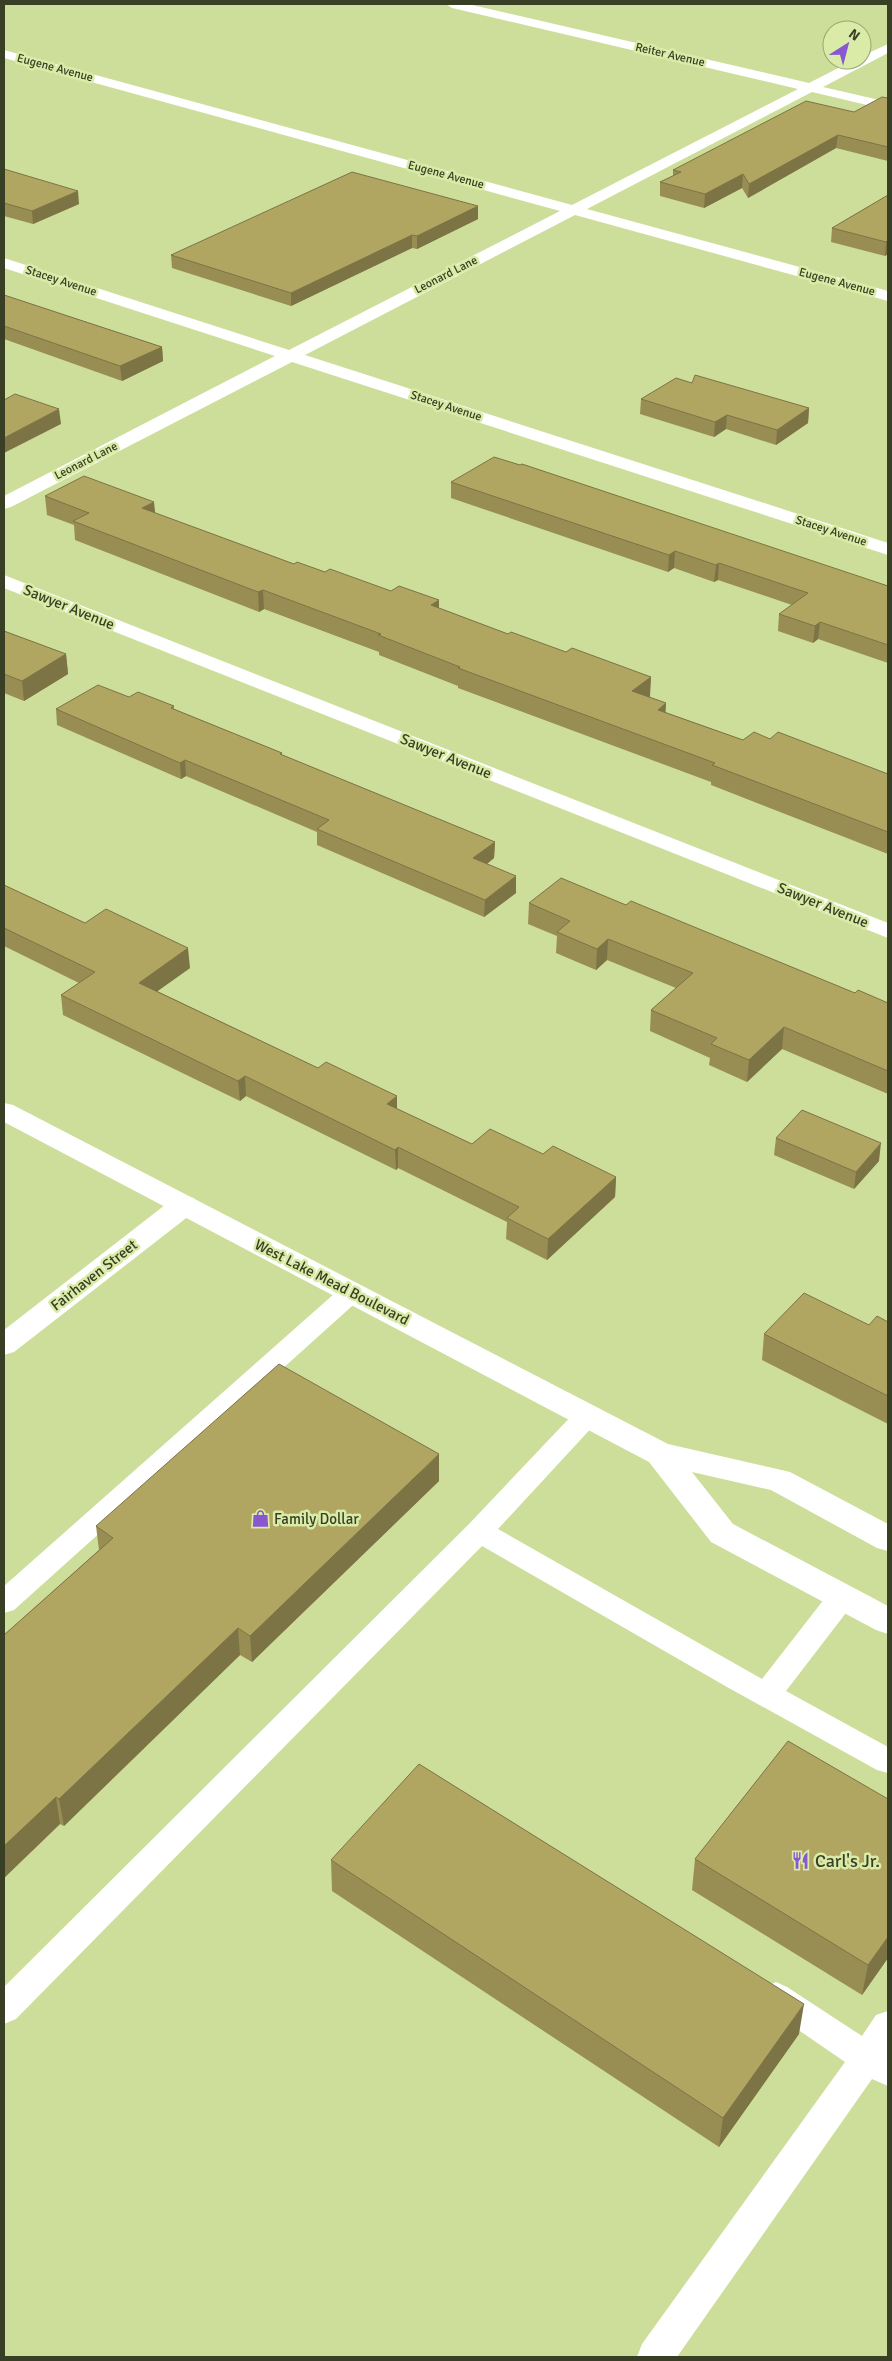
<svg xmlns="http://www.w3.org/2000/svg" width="892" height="2361" viewBox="0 0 892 2361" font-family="Signika,sans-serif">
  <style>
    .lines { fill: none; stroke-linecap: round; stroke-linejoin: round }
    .lane { fill: #fff; fill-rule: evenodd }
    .street { fill: #fff; fill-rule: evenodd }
    .primary { fill: #fff; fill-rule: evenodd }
    .wall { fill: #988e54 }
    .shaded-wall { fill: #7c7445 }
    .building { fill: #b1a562; stroke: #7c7445 }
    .labels { text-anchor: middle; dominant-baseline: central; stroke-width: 5; stroke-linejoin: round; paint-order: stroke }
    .far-street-label { font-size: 12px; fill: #383f24; stroke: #daeba8 }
    .street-label { font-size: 15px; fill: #383f24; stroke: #daeba8 }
    .poi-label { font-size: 15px; fill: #383f24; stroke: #daeba8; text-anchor: start }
    .near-poi-label { font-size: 18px; fill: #383f24; stroke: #daeba8; text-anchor: start }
  </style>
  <rect width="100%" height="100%" fill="#cdde9b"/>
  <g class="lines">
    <path class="lane" d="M352 1283 361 1286 364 1292 361 1298 14 1610 4 1613V1586L343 1286Z
      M587 1406 596 1409 600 1416 596 1423 498 1529 762 1679 832 1589 842 1586 852 1589 856 1597 852 1605 786 1691 888 1747V1773L877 1770 727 1687 482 1546 16 2019 4 2024V1987L469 1524 578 1409Z
      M776 1982 787 1987 862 2036 876 2015 888 2011V2086L872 2079 677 2357H637L642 2344 845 2062 765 2007 760 1997 765 1987Z"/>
    <path class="street" d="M446 4H468L809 83 854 60H862V56L888 44V53L823 87 888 102V110L812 92 587 209 888 291V301L575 215 305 355 888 543V555L292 362 11 507 4 509V496L275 356 4 268V258L289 350 560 211 4 58V50L572 205 798 89 452 8Z
      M4 575 888 923V938L4 588Z
      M184 1196 194 1198 198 1205 194 1212 14 1352 4 1355V1330L174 1198Z"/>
    <path class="primary" d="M4 1103 13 1105 668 1444 790 1472 888 1524V1551L877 1548 771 1490 692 1472 733 1524 888 1606V1634L876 1630 711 1542 649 1462 4 1122Z"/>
  </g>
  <path class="wall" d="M888 98V161L836 148 748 198 742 188 704 208 660 196V182L673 176V170L854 112Z
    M4 169 79 204 33 224 4 216Z
    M888 195V254L885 256 831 242 832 228Z
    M478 206V219L417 249 412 248 291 306 172 268 171 255Z
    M4 295 162 347 163 361 122 381 4 339Z
    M692 383 809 408 808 423 776 445 726 429 714 437 640 414 641 399Z
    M451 482 888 586V663L818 639 813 643 778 631 779 614 792 605 718 580 714 582 674 568 668 572 451 498Z
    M45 496 155 513 294 564 325 572 439 608 508 634 566 652 651 677 649 697 666 703 665 712 743 740 770 739 888 774V854L711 785V782L458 688V686L379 655V652L264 609 259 612 75 540 74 525 47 515Z
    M4 631 66 654 68 674 24 701 4 693Z
    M129 697 174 706V709L282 753V755L495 842 494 858 487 864 516 893 484 917 317 845V832L186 776 181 779 57 725 56 709Z
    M4 885 85 923 190 968 157 991 318 1068 397 1096V1109L472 1144 543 1154 616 1177 615 1197 547 1260 506 1239 507 1222 398 1168 396 1170 246 1096 240 1101 63 1015 61 995 79 983 4 946Z
    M529 903 626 905 855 993 888 1003V1094L782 1049 747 1082 709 1065 710 1058 650 1031 651 1010 676 988 607 960 596 970 556 953 557 936 528 924Z
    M776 1138 879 1161 854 1189 774 1155Z
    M888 1322V1424L762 1360 764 1334 869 1325Z
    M439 1481 252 1662 240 1655 64 1826 60 1824 4 1878V1635L99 1550 96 1526Z
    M695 1859 888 1958 862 1995 692 1890Z
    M331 1860 799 2034 719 2147 332 1891Z"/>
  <path class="shaded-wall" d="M838 135 836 148 748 198 749 184Z
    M743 174 742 188 704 208 705 194Z
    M78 191 79 204 33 224 32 211Z
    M478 206V219L417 249V236Z
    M412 235V248L291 306V293Z
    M888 240V254L885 256 886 242Z
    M162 347 163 361 122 381 120 366Z
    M809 408 808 423 776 445 777 430Z
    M59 409 61 424 4 453V438Z
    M727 415 726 429 714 437 715 422Z
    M154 502 156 520 142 508Z
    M675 551 674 568 668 572 669 555Z
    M719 563 718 580 714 582 716 565Z
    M263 590 264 609 259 612 258 592Z
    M439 600V620L431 605Z
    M820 622 818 639 813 643 815 626Z
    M66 654 68 674 24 701 22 681Z
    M651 677 650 697 631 711 632 691Z
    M666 703 665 723 658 710Z
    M185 760 186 776 181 779 180 763Z
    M495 842 494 858 473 875V858Z
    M516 876V893L484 917 485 900Z
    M608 939 607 960 596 970 597 949Z
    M188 948 190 968 141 1003 139 983Z
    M784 1027 782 1049 747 1082 749 1060Z
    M245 1076 246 1096 240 1101 238 1081Z
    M397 1096V1116L387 1104Z
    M881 1143 879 1161 854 1189 856 1172Z
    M398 1147V1168L396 1170 395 1150Z
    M616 1177 615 1197 547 1260 548 1239Z
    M439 1454V1481L252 1662 250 1636Z
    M238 1628 240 1655 64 1826 59 1799Z
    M56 1797 60 1824 4 1878V1846Z
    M888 1937V1958L862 1995 868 1965Z
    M804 2004 799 2034 719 2147 723 2118Z"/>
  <path class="building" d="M882 97 888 98V147L838 135 749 184 743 174 705 194 660 182 681 172 673 170 806 101 854 112Z
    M4 169 78 191 32 211 4 203Z
    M352 172 478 206 417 236 412 235 291 293 171 255Z
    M888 195V240L886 242 832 228Z
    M4 295 162 347 120 366 4 326Z
    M695 375 809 408 777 430 727 415 715 422 641 399 676 378 692 383Z
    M15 394 59 409 4 438V400Z
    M494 457 520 465 522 464 888 586V645L820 622 815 626 779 614 808 593 719 563 716 565 675 551 669 555 451 482Z
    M84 476 154 502 142 508 294 564 297 562 325 572 330 569 391 591 399 586 439 600 431 605 508 634 511 632 566 652 572 648 651 677 632 691 666 703 658 710 743 740 754 732 770 739 778 732 888 774V832L712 765 715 763 458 668 460 667 378 635 381 634 263 590 258 592 73 521 89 513 45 496Z
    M4 631 66 654 22 681 4 674Z
    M98 685 129 697 138 692 174 706 171 708 282 753 280 754 495 842 473 858 516 876 485 900 317 829 329 820 185 760 180 763 56 709Z
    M561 878 626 905 631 901 855 993 858 990 888 1003V1071L784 1027 749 1060 711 1044 717 1038 651 1010 693 973 608 939 597 949 557 932 570 921 529 903Z
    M4 885 85 923 106 909 188 948 139 983 318 1068 326 1062 397 1096 387 1104 472 1144 490 1129 543 1154 553 1146 616 1177 548 1239 507 1218 519 1207 398 1147 395 1150 245 1076 238 1081 61 995 95 972 4 928Z
    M802 1110 881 1143 856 1172 776 1138Z
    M804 1293 869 1325 877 1316 888 1322V1396L764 1334Z
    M279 1364 439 1454 250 1636 238 1628 59 1799 56 1797 4 1846V1635L113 1538 96 1526Z
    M788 1741 888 1799V1937L868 1965 695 1859Z
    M419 1764 804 2004 723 2118 331 1860Z"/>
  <defs>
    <symbol id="shop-bare" viewBox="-9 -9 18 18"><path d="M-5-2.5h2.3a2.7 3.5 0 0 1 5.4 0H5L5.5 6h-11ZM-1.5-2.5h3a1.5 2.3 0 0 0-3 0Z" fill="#8957cf" stroke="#daeba8" stroke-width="2.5" paint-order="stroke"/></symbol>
    <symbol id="restaurant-bare" viewBox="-9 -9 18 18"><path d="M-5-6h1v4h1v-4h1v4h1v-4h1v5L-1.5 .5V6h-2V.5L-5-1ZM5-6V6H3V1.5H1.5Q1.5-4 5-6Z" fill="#8957cf" stroke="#daeba8" stroke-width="2.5" paint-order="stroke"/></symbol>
  </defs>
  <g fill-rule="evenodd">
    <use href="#shop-bare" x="248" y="1506" width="25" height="25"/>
    <use href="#restaurant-bare" x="788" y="1848" width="25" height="25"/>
  </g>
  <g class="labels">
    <g class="far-street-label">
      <text transform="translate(670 55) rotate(13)">Reiter Avenue</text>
      <text transform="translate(55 68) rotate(15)">Eugene Avenue</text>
      <text transform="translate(446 175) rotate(15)">Eugene Avenue</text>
      <text transform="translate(446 275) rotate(-27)">Leonard Lane</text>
      <text transform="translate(61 281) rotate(18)">Stacey Avenue</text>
      <text transform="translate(837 282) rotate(15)">Eugene Avenue</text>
      <text transform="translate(446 406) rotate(18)">Stacey Avenue</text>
      <text transform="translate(86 461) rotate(-27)">Leonard Lane</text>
      <text transform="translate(831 531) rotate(18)">Stacey Avenue</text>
    </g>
    <g class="street-label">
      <text transform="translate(69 607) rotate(22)">Sawyer Avenue</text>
      <text transform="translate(446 756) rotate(22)">Sawyer Avenue</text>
      <text transform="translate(823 905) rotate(22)">Sawyer Avenue</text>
      <text transform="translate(94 1275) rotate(-38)">Fairhaven Street</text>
      <text transform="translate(332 1282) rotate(27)">West Lake Mead Boulevard</text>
    </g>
    <g class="poi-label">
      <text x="274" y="1519">Family Dollar</text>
    </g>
    <g class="near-poi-label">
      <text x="815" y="1861">Carl's Jr.</text>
    </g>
  </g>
  <rect width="892" height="2361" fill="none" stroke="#383f24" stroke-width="10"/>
  <g transform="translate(847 45) rotate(36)"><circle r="24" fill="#daeba8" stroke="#99a673"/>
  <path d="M0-4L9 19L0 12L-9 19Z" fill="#8957cf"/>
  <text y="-8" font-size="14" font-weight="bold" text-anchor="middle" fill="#383f24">N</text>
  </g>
</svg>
